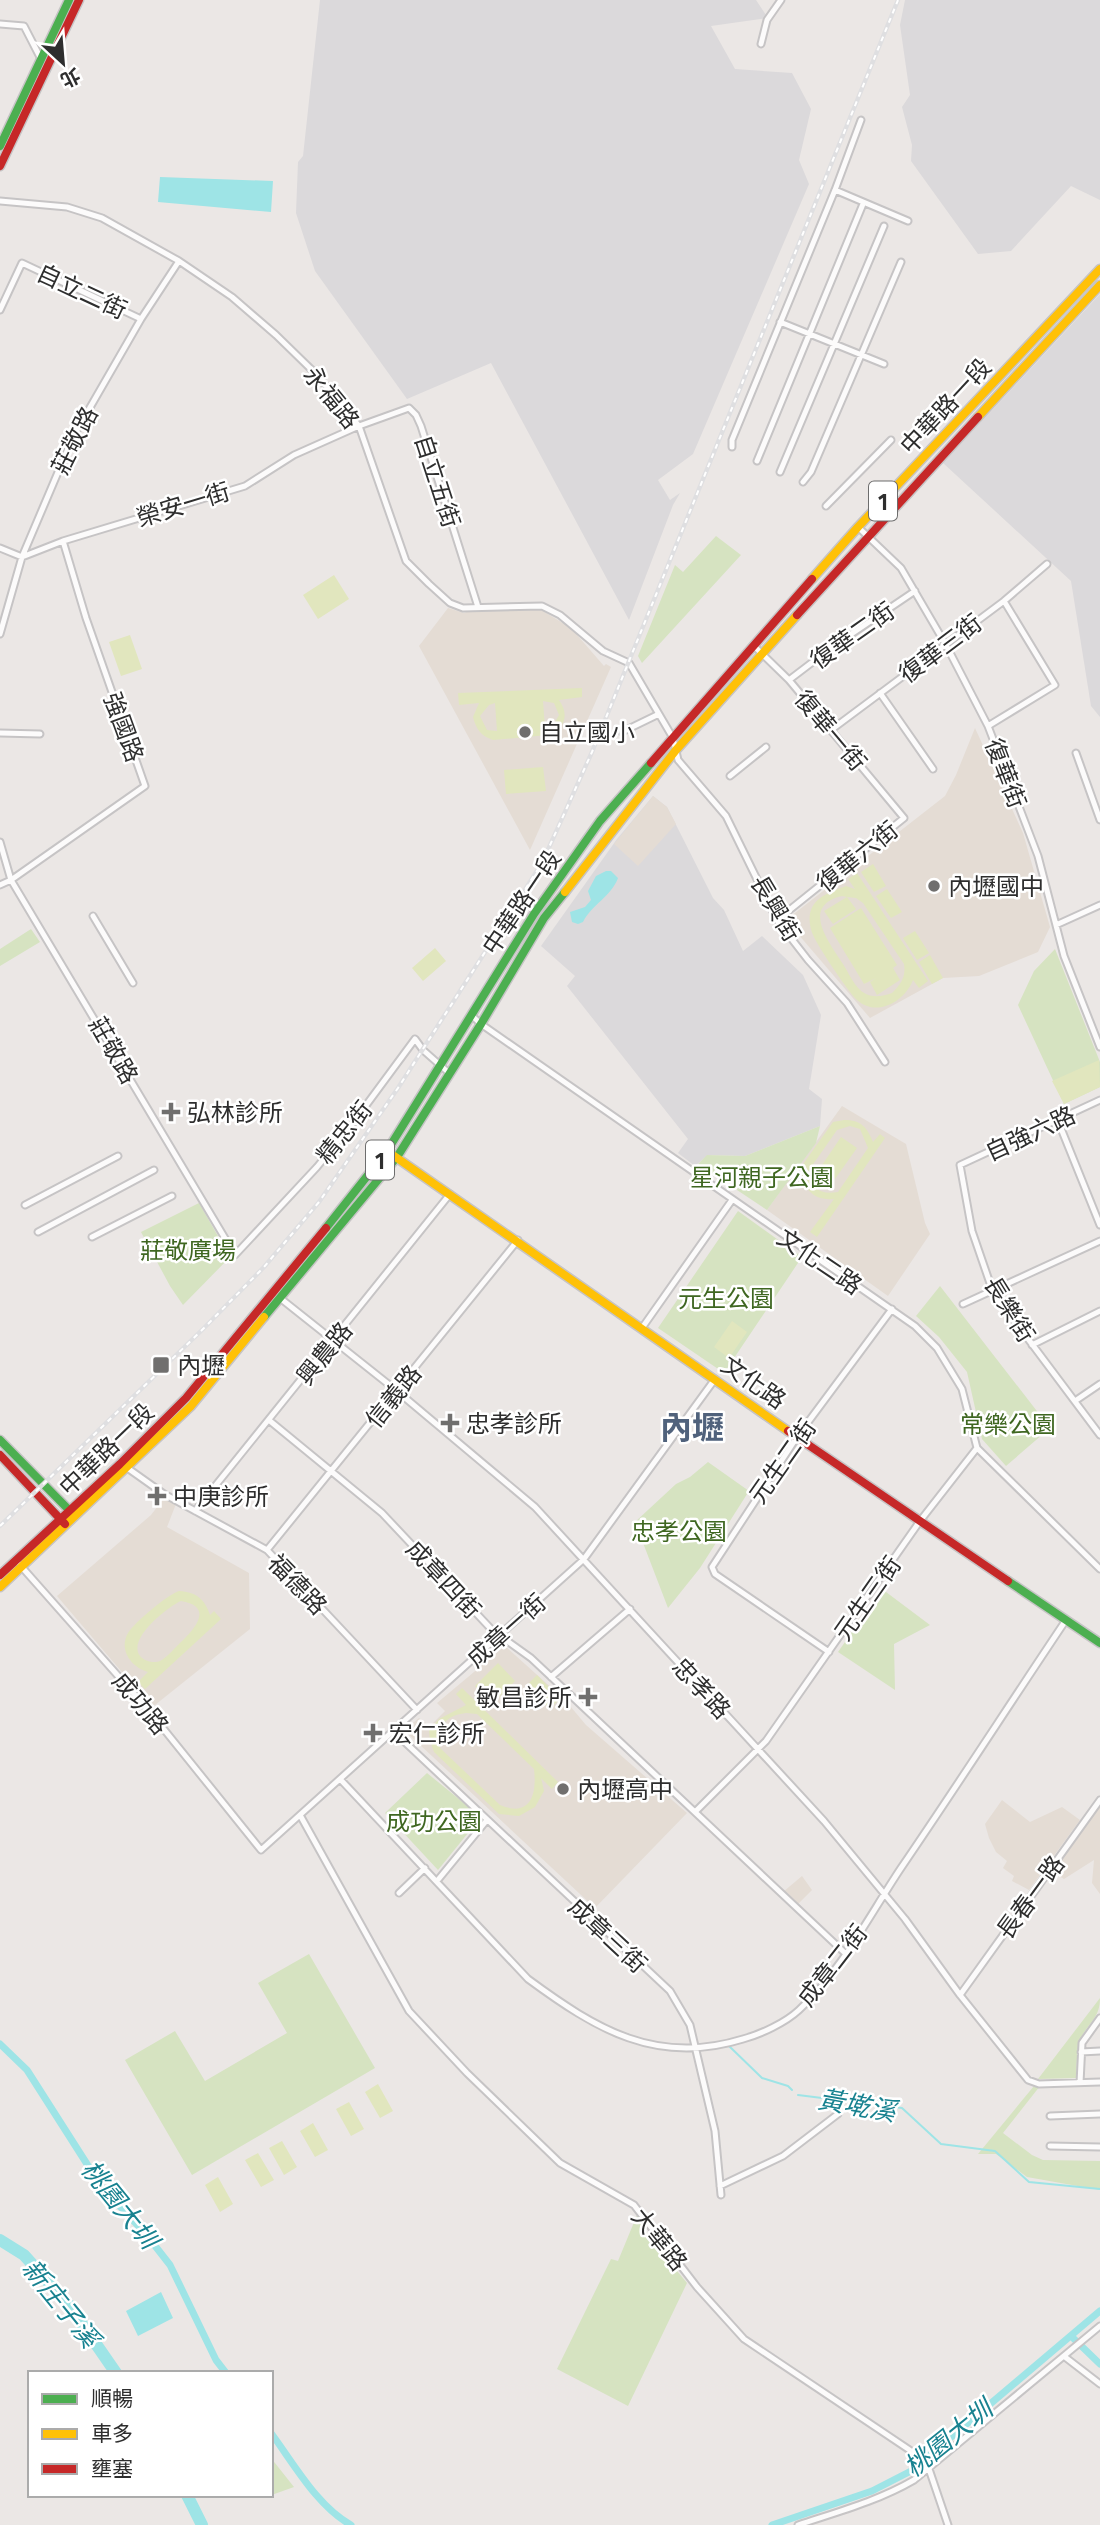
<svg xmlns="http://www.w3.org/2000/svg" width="1100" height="2525" viewBox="0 0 1100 2525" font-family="'Titillium Web','Noto Sans TC',sans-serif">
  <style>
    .industrial { fill: #dbd9db }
    .education { fill: #e4dcd4 }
    .green { fill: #d6e3c1 }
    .pitch { fill: #e1e6be; fill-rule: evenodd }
    .water { fill: #9ee4e6 }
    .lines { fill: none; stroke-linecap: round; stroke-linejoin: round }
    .stream { stroke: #9ee4e6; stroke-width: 2 }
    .canal { stroke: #9ee4e6; stroke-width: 7 }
    .river { stroke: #9ee4e6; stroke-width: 12 }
    .street-casing { stroke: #c6c4c5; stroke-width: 9 }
    .fast-casing { stroke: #c6c4c5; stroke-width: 11 }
    .slow-casing { stroke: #c6c4c5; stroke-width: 11 }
    .jam-casing { stroke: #c6c4c5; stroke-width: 11 }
    .street { stroke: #fcfbfb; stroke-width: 5 }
    .fast { stroke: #4caf50; stroke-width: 8 }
    .slow { stroke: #ffc107; stroke-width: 8 }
    .jam { stroke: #c62828; stroke-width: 8 }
    .rail-casing { stroke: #dfdfe1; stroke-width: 4.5 }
    .rail { stroke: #fff; stroke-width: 2; stroke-dasharray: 5; stroke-linecap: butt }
    .poi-dot { fill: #706f6e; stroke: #fff; stroke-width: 2.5 }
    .labels { text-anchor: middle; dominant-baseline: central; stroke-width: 5; stroke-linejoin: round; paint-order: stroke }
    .shield { fill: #fff; stroke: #6d6d6d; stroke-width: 2 }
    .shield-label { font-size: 23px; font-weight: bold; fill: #2e2e2e }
    .street-label { font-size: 24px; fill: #2e2e2e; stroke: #fff }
    .poi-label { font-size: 24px; fill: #2e2e2e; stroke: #fff; text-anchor: start }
    .park-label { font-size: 24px; fill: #3f6721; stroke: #fff }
    .water-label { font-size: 26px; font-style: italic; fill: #188290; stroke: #fff }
    .district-label { font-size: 32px; font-weight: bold; fill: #50627c; stroke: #fff }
  </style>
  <rect width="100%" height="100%" fill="#ebe7e5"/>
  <path class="industrial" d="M320 0H756L768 18 711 26 735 69 792 73 811 109 799 160 809 184 693 454 658 480 670 500 680 493 673 505 629 620 491 363 407 399 315 271 296 213 298 162 303 156Z
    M905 0H1100V200L1071 186 1011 251 978 254 911 161 912 145 902 107 910 95 900 25Z
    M1100 294V717L1091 706 1071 581 943 463Z
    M653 796 667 807 713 898 724 910 743 951 762 936 803 975 821 1015 809 1089 822 1099 820 1126 745 1156 708 1155 695 1166 678 1153 688 1139 567 986 575 976 541 946 617 839Z"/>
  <path class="education" d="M448 608 464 613 471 610 537 609 543 611 571 628 604 666 606 664 611 667 530 850 419 646Z
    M975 728 1023 833 1050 927 1038 952 979 976 943 978 870 1018 786 920 945 796 956 775Z
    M653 796 667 807 676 824 638 866 614 844Z
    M842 1106 906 1144 925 1223 930 1234 888 1296 767 1210Z
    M164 1498 176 1504 167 1527 249 1573 250 1629 155 1705H150L57 1596 151 1515Z
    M505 1646 565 1700 586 1725 687 1813 595 1908 404 1730 419 1718 430 1726 445 1711 437 1703Z
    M1002 1800 1030 1822 1062 1807 1080 1820 1029 1890 1012 1881 1014 1876 1003 1868 1007 1861 996 1852 989 1838 985 1824Z
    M1100 1802V1894L1092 1883 1094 1860 1064 1879 1049 1870Z
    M802 1876 812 1890 797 1905 783 1892Z"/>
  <path class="green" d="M716 536 741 555 642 663 638 656 675 565 683 572Z
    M31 929 40 942 0 966V949Z
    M1055 949 1100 1062V1087L1064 1104 1018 1005 1034 971Z
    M820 1126 816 1143 767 1210 698 1164 707 1155 745 1156Z
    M199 1203 230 1257 183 1305 170 1286 141 1232Z
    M738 1211 802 1257 724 1373 658 1328Z
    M940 1286 1050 1428 1006 1466 982 1439 967 1372 939 1337 916 1316Z
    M708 1462 749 1491 700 1568 668 1608 635 1522 676 1484 690 1477Z
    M882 1589 930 1625 894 1644 895 1690 838 1652Z
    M427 1773 481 1817 438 1870 385 1813Z
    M309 1954 375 2068 192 2175 125 2060 175 2031 205 2081 287 2033 258 1983Z
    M1100 1998C1100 2018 1089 2022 1081 2038 1076 2050 1077 2065 1076 2078L1038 2079Z
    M1034 2086H1040L1003 2133 1032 2155 1043 2160 1100 2161V2190L1027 2177 996 2154H978Z
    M637 2215 649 2237 687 2283 628 2406 557 2369 611 2259 618 2261Z
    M271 2458 294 2487 266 2497 264 2495H271Z"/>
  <path class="pitch" d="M334 575 349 599 318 619 303 595Z
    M130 635 142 669 121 676 109 642Z
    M582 688V697L559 700C569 714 566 728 548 735L493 740C481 736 476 729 473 717L479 703 459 705 458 693ZM543 701 554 703 559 715 555 722 545 728ZM495 703 497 731 487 730 480 716 489 705Z
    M543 767 546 791 506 794 504 770Z
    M873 864 886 886 874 892 861 872Z
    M857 873 928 981 919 988 913 980C905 1001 877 1018 857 1000 849 993 819 948 814 937 810 930 808 918 811 910 816 896 833 891 846 886L855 889 848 879ZM842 896 847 897 824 911 833 924 856 909 847 897 856 898 863 903 904 964C906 977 901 984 892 993 884 996 874 998 866 994 855 989 849 973 843 964 829 942 800 906 842 896Z
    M887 889 902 912 891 918 876 896Z
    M861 908 897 965 893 968 900 980 877 995 870 982 876 978 864 984 830 928Z
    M915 931 929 953 917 960 903 938Z
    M435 948 446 961 423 981 412 968Z
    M930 955 943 978 932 984 919 962Z
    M1099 1060 1100 1087 1064 1104 1052 1081Z
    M844 1120C861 1120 867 1127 873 1142L880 1134 885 1138 817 1237 810 1232 834 1199C813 1201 802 1188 801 1167L833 1122ZM850 1126 860 1129 868 1148 838 1192C821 1195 812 1189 807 1173L837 1130Z
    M841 1137 857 1148 835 1179 820 1168Z
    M732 1321 747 1332 729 1358 714 1347Z
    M179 1591C196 1592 205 1599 210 1615L214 1611 221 1619 145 1689 138 1682 148 1672C132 1668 118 1650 128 1633 135 1622 167 1595 179 1591ZM181 1601C218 1607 190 1634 177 1646 172 1651 166 1658 160 1661 156 1663 149 1662 145 1660 119 1645 167 1607 181 1601Z
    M498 1663 515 1681 492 1704 475 1686Z
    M537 1675 560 1698 550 1709 526 1686Z
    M462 1688 558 1782 552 1789 541 1778 544 1791 535 1807 519 1816 499 1814 434 1752 430 1741 429 1730 439 1719 466 1705 456 1694ZM466 1713 477 1714 534 1769C537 1794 531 1818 500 1805L440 1748 437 1736C443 1721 450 1715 466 1713Z
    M378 2084 393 2111 380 2118 365 2092Z
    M349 2102 364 2129 351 2136 336 2109Z
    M313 2123 328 2150 315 2157 300 2131Z
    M282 2141 297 2167 284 2175 269 2148Z
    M258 2153 274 2180 261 2187 245 2160Z
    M218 2177 233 2204 220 2212 205 2185Z"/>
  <path class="water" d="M160 177 273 181 271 212 158 202Z
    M606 871H611L618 878C611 897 592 904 583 922L578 924 572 922 570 912 585 907 591 900 588 891 596 876Z
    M161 2292 173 2318 138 2336 126 2311Z"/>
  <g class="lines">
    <path class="stream" d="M728 2045 762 2078 788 2086 792 2090
      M798 2095 902 2108 941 2144 995 2151 1029 2182 1100 2189"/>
    <path class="canal" d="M0 2044 27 2070 101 2186 145 2233 170 2265 216 2360 226 2373
      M1071 2336 1100 2364
      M271 2433C294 2464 317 2506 351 2525
      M772 2525 872 2491 911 2471 1100 2311"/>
    <path class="river" d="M0 2240 24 2255 69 2305 116 2373
      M187 2495 202 2525"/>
    <defs>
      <path id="street" d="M0 24 24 26 41 59
        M761 44 767 20 781 0
        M835 190 908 221
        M0 201 67 207 102 218 179 261 232 297 276 335 316 374 359 426 406 561 429 584 450 603 463 608 542 606 560 615 603 651 629 663 673 738 678 760 726 816 777 920 808 960 847 1003 885 1062
        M0 310 22 263 141 319
        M780 322 884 364
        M732 447V440L835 190 861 120
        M757 461 863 204
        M780 472 884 226
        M803 482 811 472 901 262
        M826 506 891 440
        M858 527 901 568 946 645 988 726 1038 856 1064 956 1100 1047
        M0 548 22 557 63 541 245 486 294 455 359 426 409 408 416 415 421 426 478 607
        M0 634 22 557 73 437 141 319 179 261
        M754 646 789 680 904 818 777 920
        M789 680 835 645 915 591
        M880 693 933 769
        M988 726 1055 685 1004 601
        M831 730 1004 601 1047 564
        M622 732 659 714
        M0 733 40 734
        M1076 753 1100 820
        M730 776 766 747
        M0 842 11 880 235 1255 317 1167 353 1123 415 1039 423 1050 449 1073
        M0 885 11 880 145 786 86 618 63 541
        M93 916 133 983
        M1056 925 1100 905
        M471 1015 481 1024 915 1326 937 1348 962 1389 977 1448 1100 1569
        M1100 1100 960 1165 972 1231 993 1292 1100 1435
        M1058 1121 1100 1225
        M25 1205 118 1156
        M38 1232 154 1170
        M92 1237 172 1196
        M280 1298 397 1391 535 1507 824 1821 905 1919 960 1995 1028 2080 1039 2084 1100 2082
        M963 1304 1100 1241
        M642 1328 732 1200
        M1032 1345 1100 1311
        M1075 1401 1100 1384
        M270 1421 382 1513 492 1630 531 1658 847 1955
        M126 1467 164 1494 267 1550 417 1710
        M195 1511 450 1194
        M267 1550 518 1240
        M20 1565 150 1712 261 1850 584 1559 715 1379
        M829 1652 715 1574 712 1567 797 1437 892 1309
        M551 1677 630 1609
        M393 1731 670 1991 690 2025 715 2131 721 2195
        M340 1779 528 1979C596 2029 656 2066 743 2039 761 2034 785 2023 799 2010 842 1970 869 1916 901 1868 957 1786 1011 1702 1066 1620
        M695 1812 766 1741 920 1521 977 1448
        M300 1815 409 2011 467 2073 560 2163 634 2205 697 2287 744 2339 920 2457 929 2469 948 2525
        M437 1881 487 1820
        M399 1893 425 1868
        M960 1995 1100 1800
        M1081 2052 1100 2051
        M1080 2083 1082 2043 1100 2018
        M1050 2116 1100 2114
        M1050 2146 1100 2147
        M720 2186 783 2156 838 2114
        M1065 2357 1100 2384
        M798 2525C837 2512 878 2501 914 2480L1100 2326"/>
      <path id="fast" d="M0 146 69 0
        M326 1228 387 1151 534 914 600 821 651 763
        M264 1317 397 1157 481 1024 544 918 565 892
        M0 1440 73 1514
        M1008 1581 1100 1643"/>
      <path id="slow" d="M978 417 1100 285
        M812 579 858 527 1100 269
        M565 892 676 750 797 615
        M387 1151 788 1431
        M0 1587 191 1406 264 1317"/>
      <path id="jam" d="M0 166 79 0
        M797 615 978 417
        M651 763 812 579
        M788 1431 1008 1581
        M0 1455 65 1524
        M0 1575 120 1464 186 1398 326 1228"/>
    </defs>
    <use href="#street" class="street-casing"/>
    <use href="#fast" class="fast-casing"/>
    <use href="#slow" class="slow-casing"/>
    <use href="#jam" class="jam-casing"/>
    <use href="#street" class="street"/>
    <use href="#fast" class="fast"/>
    <use href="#slow" class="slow"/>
    <use href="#jam" class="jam"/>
    <defs>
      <path id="rail" d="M0 1526 204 1328 264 1267 319 1202 398 1088 542 863 592 752 898 0"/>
    </defs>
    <use href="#rail" class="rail-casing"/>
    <use href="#rail" class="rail"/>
  </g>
  <g class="poi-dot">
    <circle cx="525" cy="732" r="7"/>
    <circle cx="934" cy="886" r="7"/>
    <path d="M167.5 1101.5h7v7h7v7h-7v7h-7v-7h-7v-7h7z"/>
    <rect x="152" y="1356" width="18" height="18" rx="3.5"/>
    <path d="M446.5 1412.5h7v7h7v7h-7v7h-7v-7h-7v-7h7z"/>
    <path d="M153.5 1485.5h7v7h7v7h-7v7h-7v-7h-7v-7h7z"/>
    <path d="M584.5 1686.5h7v7h7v7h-7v7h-7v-7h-7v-7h7z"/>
    <path d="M369.5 1722.5h7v7h7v7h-7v7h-7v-7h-7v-7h7z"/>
    <circle cx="563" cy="1789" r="7"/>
  </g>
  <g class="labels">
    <g class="shield">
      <rect x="869" y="481.5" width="28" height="39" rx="5"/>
      <rect x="366" y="1140.5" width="28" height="39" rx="5"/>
    </g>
    <g class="shield-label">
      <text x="883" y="501">1</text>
      <text x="380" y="1160">1</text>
    </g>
    <g class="street-label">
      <text transform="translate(82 291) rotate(25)">自立二街</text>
      <text transform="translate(332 397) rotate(51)">永福路</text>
      <text transform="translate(945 406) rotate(-47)">中華路一段</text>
      <text transform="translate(74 440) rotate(-63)">莊敬路</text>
      <text transform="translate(438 481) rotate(72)">自立五街</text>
      <text transform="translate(183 504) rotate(-17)">榮安一街</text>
      <text transform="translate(852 635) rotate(-35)">復華二街</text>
      <text transform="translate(940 648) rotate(-37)">復華三街</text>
      <text transform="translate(124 727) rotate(70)">強國路</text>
      <text transform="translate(831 730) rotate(50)">復華一街</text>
      <text transform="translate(1006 773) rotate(69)">復華街</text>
      <text transform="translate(857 856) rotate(-39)">復華六街</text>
      <text transform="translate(521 902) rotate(-56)">中華路一段</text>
      <text transform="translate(776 908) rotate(59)">長興街</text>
      <text transform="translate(114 1050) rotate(60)">莊敬路</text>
      <text transform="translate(344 1132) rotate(-51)">精忠街</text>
      <text transform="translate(1030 1133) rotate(-25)">自強六路</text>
      <text transform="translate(820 1261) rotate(34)">文化二路</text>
      <text transform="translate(1010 1309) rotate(58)">長樂街</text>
      <text transform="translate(324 1353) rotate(-51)">興農路</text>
      <text transform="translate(754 1382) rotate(35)">文化路</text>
      <text transform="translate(393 1396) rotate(-51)">信義路</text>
      <text transform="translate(106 1449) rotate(-44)">中華路一段</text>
      <text transform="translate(782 1461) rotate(-55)">元生二街</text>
      <text transform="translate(444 1579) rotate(47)">成章四街</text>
      <text transform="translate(298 1584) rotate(46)">福德路</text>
      <text transform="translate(867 1598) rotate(-55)">元生三街</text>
      <text transform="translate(506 1630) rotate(-42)">成章一街</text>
      <text transform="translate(702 1688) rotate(47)">忠孝路</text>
      <text transform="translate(141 1703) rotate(50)">成功路</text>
      <text transform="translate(1030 1897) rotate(-54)">長春一路</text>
      <text transform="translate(608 1935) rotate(43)">成章三街</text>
      <text transform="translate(832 1965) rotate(-52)">成章二街</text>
      <text transform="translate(660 2239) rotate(51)">大華路</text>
    </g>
    <g class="poi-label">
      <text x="539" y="732">自立國小</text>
      <text x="948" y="886">內壢國中</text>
      <text x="187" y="1112">弘林診所</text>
      <text x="177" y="1365">內壢</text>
      <text x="466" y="1423">忠孝診所</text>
      <text x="173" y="1496">中庚診所</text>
      <text x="572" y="1697" text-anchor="end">敏昌診所</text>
      <text x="389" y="1733">宏仁診所</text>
      <text x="577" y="1789">內壢高中</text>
    </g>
    <g class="park-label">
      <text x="762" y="1177">星河親子公園</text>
      <text x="188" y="1250">莊敬廣場</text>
      <text x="726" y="1298">元生公園</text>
      <text x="1008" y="1424">常樂公園</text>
      <text x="679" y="1531">忠孝公園</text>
      <text x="434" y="1821">成功公園</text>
    </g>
    <g class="water-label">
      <text transform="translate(857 2105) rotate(10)">黃墘溪</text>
      <text transform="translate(120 2204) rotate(51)">桃園大圳</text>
      <text transform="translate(61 2303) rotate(51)">新庄子溪</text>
      <text transform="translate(948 2438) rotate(-39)">桃園大圳</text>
    </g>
    <g class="district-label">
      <text x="692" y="1427">內壢</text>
    </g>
  </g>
  <rect x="28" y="2371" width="245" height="126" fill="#ffffff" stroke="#ababab" stroke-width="2"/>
  <rect x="42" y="2394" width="35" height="10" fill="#4caf50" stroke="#ababab" stroke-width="2"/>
  <text x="91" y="2406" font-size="21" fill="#2e2e2e">順暢</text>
  <rect x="42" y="2429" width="35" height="10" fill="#ffc107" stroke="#ababab" stroke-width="2"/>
  <text x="91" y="2441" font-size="21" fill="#2e2e2e">車多</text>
  <rect x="42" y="2464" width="35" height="10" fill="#c62828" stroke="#ababab" stroke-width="2"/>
  <text x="91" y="2476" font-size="21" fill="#2e2e2e">壅塞</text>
  <g transform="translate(63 63) rotate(154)" stroke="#ffffff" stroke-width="5" paint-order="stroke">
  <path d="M0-5L12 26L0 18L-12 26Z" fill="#2e2e2e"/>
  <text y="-10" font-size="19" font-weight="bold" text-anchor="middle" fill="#2e2e2e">北</text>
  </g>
</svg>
